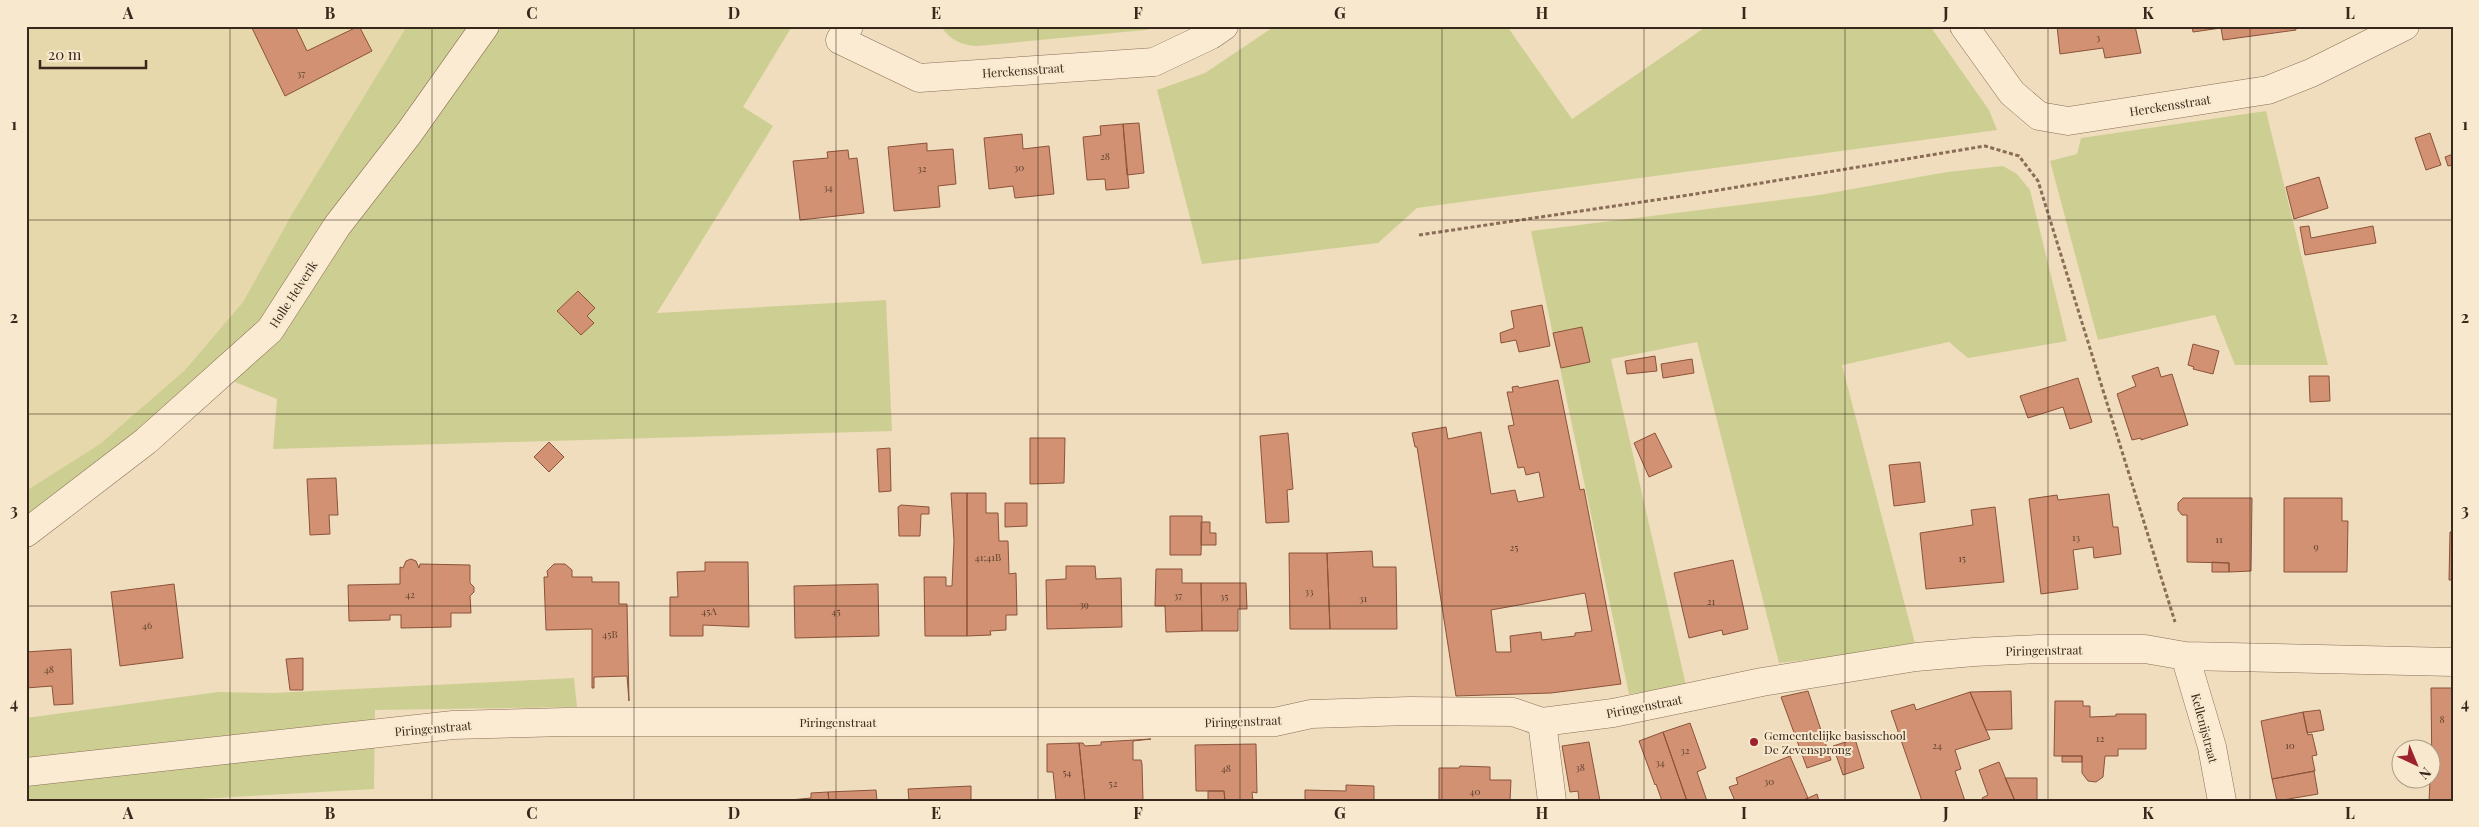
<svg xmlns="http://www.w3.org/2000/svg" width="2479" height="827" viewBox="0 0 2479 827" font-family="'Playfair Display',serif">
  <style>
    .farmland { fill: #e6d8ab }
    .green { fill: #cdcf92 }
    .building { fill: #d19172; stroke: #8b533a; fill-rule: evenodd }
    .lines { fill: none; stroke-linecap: round; stroke-linejoin: round }
    .minor-casing { stroke: #8a6d56; stroke-width: 29 }
    .path { stroke: #8a6d56; stroke-width: 3; stroke-dasharray: 4 2.5; stroke-linecap: butt }
    .minor { stroke: #fbebd2; stroke-width: 28 }
    .grid { fill: none; stroke: #38271b; stroke-width: 1; stroke-opacity: 0.55 }
    .poi-dot { fill: #9d222e; stroke: #f7e8ce; stroke-width: 2 }
    .labels { text-anchor: middle; dominant-baseline: central; stroke-width: 4; stroke-linejoin: round; paint-order: stroke }
    .number-label { font-size: 10px; fill: #5e4231 }
    .street-label { font-size: 12px; fill: #38271b; stroke: #f7e8ce }
    .poi-label { font-size: 12px; fill: #38271b; stroke: #f7e8ce; text-anchor: start }
    .neatline { fill: none; stroke: #38271b; stroke-width: 2 }
    .grid-label { font-size: 16px; text-anchor: middle; font-weight: bold; fill: #38271b }
  </style>
  <rect width="100%" height="100%" fill="#f0ddbe"/>
  <path class="farmland" d="M26 26H407L292 214 243 302 185 370 100 445 26 491Z"/>
  <path class="green" d="M407 26 791 28 743 107 773 126 657 313 886 300 892 431 273 449 277 399 230 380 139 432 26 516V491L100 444 185 370 243 302 292 214Z
    M941 26H1162L1145 30 978 46C963 46 949 40 941 26Z
    M1275 26H1507L1572 119 1707 26H1930L1989 110 1997 130 1417 208 1378 243 1202 264 1157 90 1205 73Z
    M2266 111 2328 365H2235L2215 315 2098 340 2050 161 2077 154 2081 138Z
    M2003 166 2017 174 2030 190 2067 341 1968 358 1949 342 1842 365 1916 647 1779 663 1697 342 1611 359 1686 685 1629 694 1531 231 1819 195 1947 172Z
    M574 678 577 707 375 710 374 789 163 801H26V718L218 692 274 693Z"/>
  <path class="building" d="M251 26H295L307 51 359 26 372 51 285 96Z
    M2057 26H2135L2141 53 2105 58 2103 48 2060 54Z
    M2192 26H2295L2296 30 2223 40 2221 28 2193 32Z
    M1139 123 1144 173 1127 175 1123 124Z
    M1123 124 1129 188 1106 190 1105 179 1087 180 1083 137 1101 135 1100 126Z
    M2430 133 2441 165 2426 170 2415 138Z
    M1022 134 1023 149 1049 146 1054 194 1015 198 1013 186 989 189 984 138Z
    M927 143V151L953 149 956 184 938 186 940 207 894 211 888 147Z
    M848 150 849 159 857 158 864 213 800 220 793 161 828 158 827 152Z
    M2453 154V165L2448 166 2445 157Z
    M2319 177 2328 208 2294 219 2286 187Z
    M2309 226 2311 238 2373 226 2376 243 2305 255 2300 227Z
    M578 291 595 308 587 316 594 323 581 335 557 311Z
    M1542 305 1550 346 1519 352 1516 340 1501 343 1500 333 1514 328 1511 311Z
    M1582 327 1590 362 1561 368 1553 333Z
    M2193 344 2219 351 2213 374 2193 369 2194 367 2188 365Z
    M1655 356 1657 371 1627 374 1625 361Z
    M1692 359 1694 373 1663 378 1661 364Z
    M2158 367 2161 377 2172 374 2188 425 2141 440V438L2132 440 2117 394 2136 386 2132 376Z
    M2309 376H2329L2330 401 2310 402Z
    M2078 378 2092 422 2070 429 2063 407 2028 418 2020 396Z
    M1558 380 1580 490 1584 489 1621 684 1551 693 1456 696 1417 447H1415L1412 433 1446 427 1448 439 1481 432 1491 494 1515 490 1518 502 1544 497 1539 472 1526 475 1524 467 1518 468 1508 426 1514 425 1507 392H1513L1512 387 1518 386 1519 388ZM1585 593 1592 631 1575 633V636L1542 640 1541 632 1510 636 1511 652H1496L1491 610Z
    M1288 433 1293 489 1287 490 1289 522 1266 523 1260 436Z
    M1655 433 1672 467 1649 477 1634 443Z
    M1030 438H1065L1064 483 1030 484Z
    M549 442 564 457 549 472 534 457Z
    M890 448 891 491 879 492 877 449Z
    M1920 462 1925 502 1894 506 1889 465Z
    M336 478 338 515H329L330 534 310 535 307 479Z
    M951 493H967V636H925L924 577H946V586H952L954 541Z
    M967 493H986V513H998L999 541H1008L1009 574 1016 573 1017 615H1006V630L990 631 991 635 967 636Z
    M2109 494 2113 527H2118L2121 554 2094 558 2093 547 2073 550 2078 589 2041 594 2029 499 2057 495 2058 500Z
    M2183 498H2252L2251 571 2229 572V563L2187 562V515H2182L2178 510V503Z
    M2284 498H2342V521H2348L2347 572H2284Z
    M1005 503H1027V526L1005 527Z
    M901 505 929 507V514H921L920 536H899L898 507Z
    M1995 507 2004 582 1926 589 1920 533 1973 525 1971 510Z
    M1170 516H1202L1201 555H1170Z
    M1201 522H1210V533H1216V545H1201Z
    M2450 532H2453V580H2449Z
    M1372 551 1373 567H1396L1397 629H1330L1327 553Z
    M1289 553H1327L1330 629H1290Z
    M411 559 416 561 419 568 420 564 470 565V583L474 587V592L470 596 471 613H451V627L401 628V615H390V620L349 621 348 585 400 584V567L403 568 406 561Z
    M1733 560 1748 629 1723 635 1722 630 1689 638 1674 573Z
    M705 562H748L749 627 703 625V636H670V597H678L677 572 705 571Z
    M2212 562 2229 563V572H2212Z
    M554 564H565L572 570V577H592V582H619V604H627L629 701 627 676 594 677V688H592V629L546 630 544 577H548L547 571Z
    M1066 566H1095L1096 579 1121 578 1122 627 1047 629 1046 580 1066 579Z
    M1156 569H1182V583H1201L1202 631 1166 632 1165 606H1155Z
    M1201 583H1246L1247 609H1238V631H1202Z
    M174 584 183 658 120 666 111 592Z
    M878 584 879 636 795 638 794 586Z
    M71 649 73 704 54 705 52 686 26 688V652Z
    M303 658V690H290L286 659Z
    M2431 688H2453V801H2429L2430 780H2432Z
    M1808 691 1831 760 1807 768 1781 697Z
    M2011 691 2012 729 1986 730 1970 692Z
    M1970 692 1990 739 1955 750 1961 769 1955 771 1965 801H1922L1891 711 1914 704 1916 710Z
    M2055 701H2083V706H2090V717L2116 716V714H2146V749H2118V756H2105L2103 777 2096 782 2088 781 2082 773V756H2054Z
    M2320 710 2324 730 2307 733 2303 712Z
    M2303 712 2308 735 2312 734 2317 755 2312 756 2315 771 2272 779 2261 721Z
    M1690 723 1706 768 1697 772 1707 801H1687L1663 732Z
    M1663 732 1687 801H1662L1656 784 1655 785 1639 741Z
    M1151 739 1133 741V760H1141L1142 764 1143 801H1085L1079 743H1083L1085 746 1101 745V742Z
    M1855 739 1864 768 1843 775 1833 746Z
    M1589 742 1600 801H1579L1578 791 1570 792 1562 746Z
    M1079 743 1085 801H1056L1053 772H1047V744Z
    M1256 744 1257 793 1252 792 1253 801H1225L1224 791H1196L1195 745Z
    M1790 756 1808 798 1802 801H1735L1729 787 1738 784 1736 778Z
    M2062 756H2082V762H2062Z
    M1999 762 2015 801H1984L1982 798 1988 795 1979 770Z
    M1460 766 1490 767V780H1511L1510 801H1439V768H1459Z
    M2314 771 2318 794 2277 801 2272 779Z
    M2005 778H2037V801H2015Z
    M1346 785 1374 786V801H1305V790L1346 791Z
    M971 786V801H909L908 789Z
    M876 790 877 801H829L828 792Z
    M1208 791H1224L1225 801H1208Z
    M828 792 829 801H780L811 798V793Z
    M1817 794 1819 801H1802L1808 798Z"/>
  <g class="lines">
    <defs>
      <path id="minor" d="M849 26 840 40 919 78 1154 62 1211 35 1224 26
        M1964 26 2012 93 2039 116 2068 121 2268 90 2311 73 2405 26
        M26 533 146 441 270 330 337 226 409 133 485 26
        M2185 656 2212 747 2222 801
        M1542 722 1552 801
        M26 772 453 725 566 722H1275L1311 714 1409 711 1513 712 1542 722 1613 713 1762 682 1916 657 1974 652 2038 649H2145L2185 656 2453 662"/>
    </defs>
    <use href="#minor" class="minor-casing"/>
    <path class="path" d="M1419 235 1689 195 1985 146 2019 156 2038 181 2175 622"/>
    <use href="#minor" class="minor"/>
  </g>
  <path class="grid" d="M230 26V801M432 26V801M634 26V801M836 26V801M1038 26V801M1240 26V801M1442 26V801M1644 26V801M1845 26V801M2048 26V801M2250 26V801M26 220H2453M26 414H2453M26 606H2453"/>
  <circle class="poi-dot" cx="1754" cy="742" r="5"/>
  <g class="labels">
    <g class="number-label">
      <text x="2098" y="37">3</text>
      <text x="301" y="73">37</text>
      <text x="1105" y="156">28</text>
      <text x="1019" y="167">30</text>
      <text x="922" y="168">32</text>
      <text x="828" y="187">34</text>
      <text x="2076" y="537">13</text>
      <text x="2219" y="539">11</text>
      <text x="2316" y="546">9</text>
      <text x="1514" y="547">25</text>
      <text x="988" y="557">41;41B</text>
      <text x="1962" y="558">15</text>
      <text x="1309" y="591">33</text>
      <text x="410" y="594">42</text>
      <text x="1178" y="595">37</text>
      <text x="1224" y="596">35</text>
      <text x="1363" y="598">31</text>
      <text x="1711" y="601">21</text>
      <text x="1084" y="604">39</text>
      <text x="709" y="611">45A</text>
      <text x="836" y="611">45</text>
      <text x="147" y="625">46</text>
      <text x="610" y="634">45B</text>
      <text x="49" y="669">48</text>
      <text x="2442" y="719">8</text>
      <text x="2100" y="738">12</text>
      <text x="1937" y="745">24</text>
      <text x="2290" y="745">10</text>
      <text x="1685" y="750">32</text>
      <text x="1660" y="762">34</text>
      <text x="1580" y="767">38</text>
      <text x="1226" y="768">48</text>
      <text x="1067" y="772">54</text>
      <text x="1769" y="781">30</text>
      <text x="1113" y="783">52</text>
      <text x="1475" y="791">40</text>
    </g>
    <g class="street-label">
      <text transform="translate(1023 70) rotate(-4)">Herckensstraat</text>
      <text transform="translate(2170 105) rotate(-9)">Herckensstraat</text>
      <text transform="translate(293 294) rotate(-57)">Holle Helverik</text>
      <text transform="translate(2044 650) rotate(-1)">Piringenstraat</text>
      <text transform="translate(1644 706) rotate(-11)">Piringenstraat</text>
      <text transform="translate(1243 721) rotate(-2)">Piringenstraat</text>
      <text x="838" y="722">Piringenstraat</text>
      <text transform="translate(433 728) rotate(-5)">Piringenstraat</text>
      <text transform="translate(2205 728) rotate(75)">Kellenijstraat</text>
    </g>
    <g class="poi-label">
      <text x="1764" y="735">Gemeentelijke basisschool<tspan x="1764" dy="14">De Zevensprong</tspan></text>
    </g>
  </g>
  <rect width="2479" height="827" fill="none" stroke="#f7e8ce" stroke-width="55"/>
  <g transform="translate(2416 764) rotate(136)"><circle r="24" fill="#f7e8ce" stroke="#ab9b86"/>
  <path d="M0-4L9 19L0 12L-9 19Z" fill="#9d222e"/>
  <text y="-8" font-size="14" font-weight="bold" text-anchor="middle" fill="#38271b">N</text>
  </g>
  <path d="M40 60v8h106v-8" fill="none" stroke="#38271b" stroke-width="2.5"/>
  <text x="48" y="60" font-size="15" fill="#38271b" stroke="#f7e8ce" stroke-width="4" paint-order="stroke">20 m</text>
  <rect x="28" y="28" width="2424" height="772" class="neatline"/>
  <g class="grid-label">
    <text x="128" y="19">A</text>
    <text x="330" y="19">B</text>
    <text x="532" y="19">C</text>
    <text x="734" y="19">D</text>
    <text x="936" y="19">E</text>
    <text x="1138" y="19">F</text>
    <text x="1340" y="19">G</text>
    <text x="1542" y="19">H</text>
    <text x="1744" y="19">I</text>
    <text x="1946" y="19">J</text>
    <text x="2148" y="19">K</text>
    <text x="2350" y="19">L</text>
    <text x="14" y="130">1</text>
    <text x="2465" y="130">1</text>
    <text x="14" y="323">2</text>
    <text x="2465" y="323">2</text>
    <text x="14" y="516">3</text>
    <text x="2465" y="516">3</text>
    <text x="14" y="709">4</text>
    <text x="2465" y="709">4</text>
    <text x="128" y="819">A</text>
    <text x="330" y="819">B</text>
    <text x="532" y="819">C</text>
    <text x="734" y="819">D</text>
    <text x="936" y="819">E</text>
    <text x="1138" y="819">F</text>
    <text x="1340" y="819">G</text>
    <text x="1542" y="819">H</text>
    <text x="1744" y="819">I</text>
    <text x="1946" y="819">J</text>
    <text x="2148" y="819">K</text>
    <text x="2350" y="819">L</text>
  </g>
</svg>
